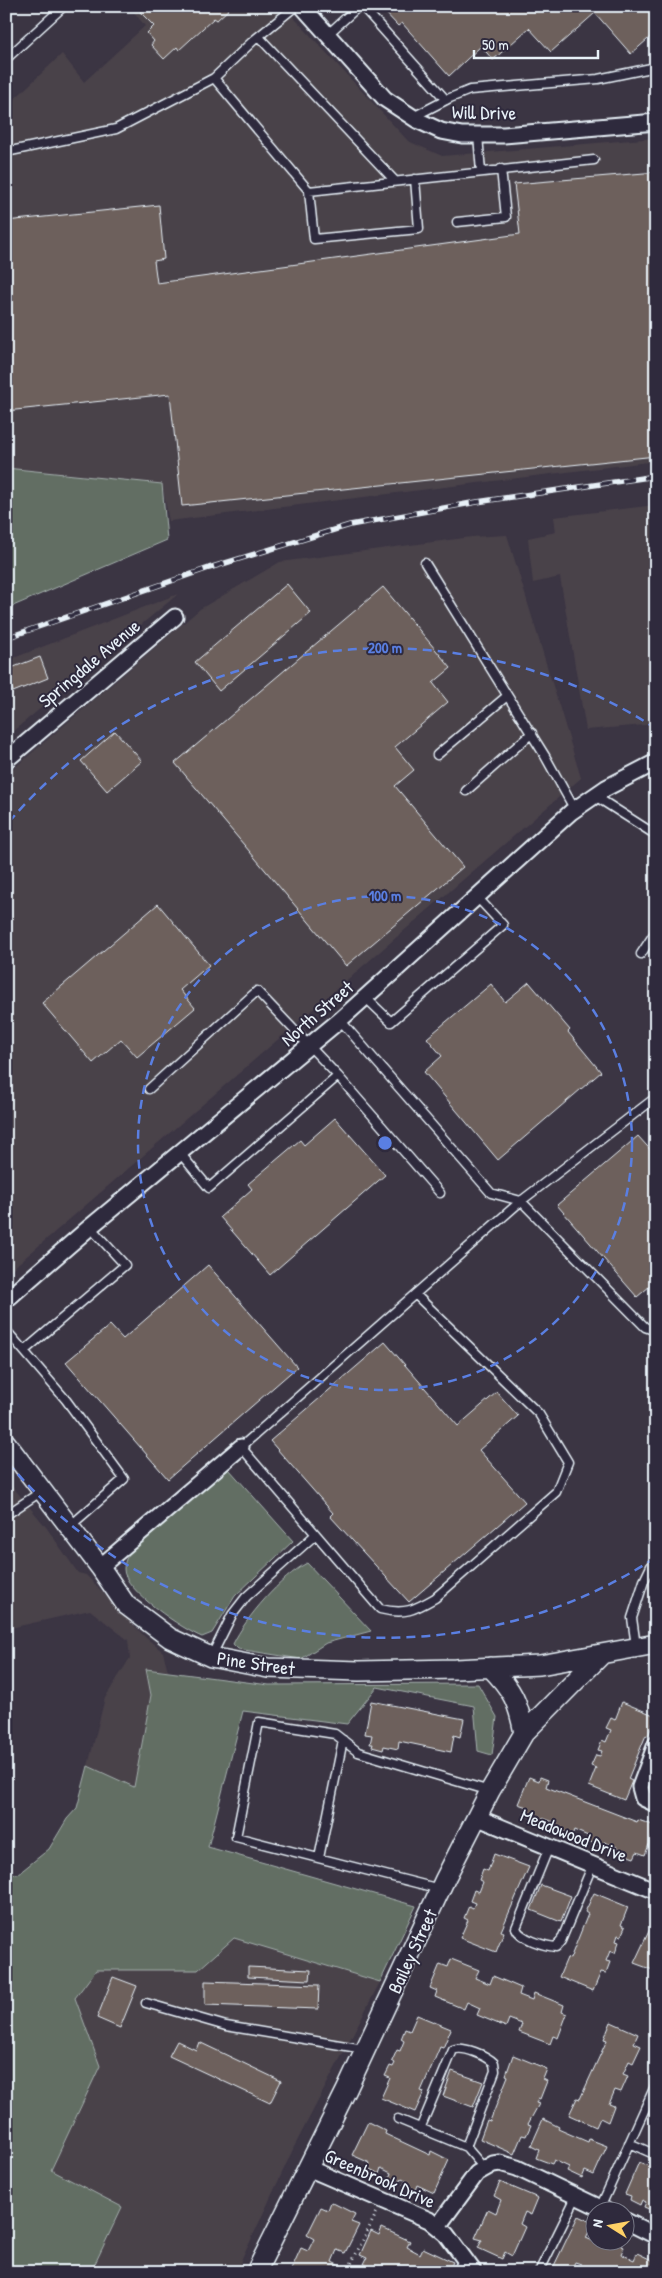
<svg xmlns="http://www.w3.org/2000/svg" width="662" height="2278" viewBox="0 0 662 2278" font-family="'Patrick Hand',sans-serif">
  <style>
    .built { fill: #4a424a }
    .green { fill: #626e63; stroke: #a5b0ae }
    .building { fill: #6d605b; stroke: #e8f1f8 }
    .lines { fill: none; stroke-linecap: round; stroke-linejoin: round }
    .service-casing { stroke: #e8f1f8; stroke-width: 11 }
    .minor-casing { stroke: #e8f1f8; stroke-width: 19 }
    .tertiary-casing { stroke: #e8f1f8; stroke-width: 22 }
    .path { stroke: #e8f1f8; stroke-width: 3; stroke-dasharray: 1 4; stroke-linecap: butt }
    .service { stroke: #2f2a3d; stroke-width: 8 }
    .minor { stroke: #2f2a3d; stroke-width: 15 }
    .tertiary { stroke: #2f2a3d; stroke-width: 19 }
    .rail-casing { stroke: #e8f1f8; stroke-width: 5.5 }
    .rail { stroke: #2f2a3d; stroke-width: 4; stroke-dasharray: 11; stroke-linecap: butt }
    .ring { fill: none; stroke: #5a7fe2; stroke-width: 2.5; stroke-dasharray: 9 6 }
    .labels { text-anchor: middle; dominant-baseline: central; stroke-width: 4; stroke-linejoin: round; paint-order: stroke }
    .street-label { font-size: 19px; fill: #e8f1f8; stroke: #2f2a3d }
    .centre { fill: #5a7fe2; stroke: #2f2a3d; stroke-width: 2.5 }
    .ring-label { font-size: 15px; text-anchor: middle; font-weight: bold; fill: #5a7fe2; stroke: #2f2a3d; stroke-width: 4; stroke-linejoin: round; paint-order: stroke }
  </style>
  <rect width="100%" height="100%" fill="#3b3543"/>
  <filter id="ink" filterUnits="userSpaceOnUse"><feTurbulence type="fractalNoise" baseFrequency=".02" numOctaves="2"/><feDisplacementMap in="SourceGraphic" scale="10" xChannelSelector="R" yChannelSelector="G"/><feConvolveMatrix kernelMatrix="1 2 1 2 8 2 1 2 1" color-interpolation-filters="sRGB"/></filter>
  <g filter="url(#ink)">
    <path class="built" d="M129 6H283L408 141 442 156 656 138V461L169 521 162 484 6 468V107L62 54 84 82 145 26Z
      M656 505V724L586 730 560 577 533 583 528 538 556 532 554 517Z
      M507 535 581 778 6 1274V775L200 609 280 562 472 537Z
      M178 594 6 737V661Z
      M6 1479 46 1527 78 1573 86 1575 145 1637 163 1652 168 1671 146 1669 151 1695 134 1787 88 1766 105 1698 130 1658 128 1640 90 1610 6 1629Z
      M234 1938 380 1982 294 2147 236 2272H91L122 2207 51 2170 99 2066 75 1998 96 1970H198Z"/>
    <path class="green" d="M6 468 162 484 167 540 6 609Z
      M229 1469 293 1541 235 1596 212 1633 202 1637C184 1630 123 1590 124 1569 124 1559 130 1552 136 1544Z
      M307 1563 371 1631 326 1643 301 1659 238 1649 233 1644C246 1617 281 1577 307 1563Z
      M146 1669 269 1685 478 1684 497 1717 492 1755 478 1751 474 1706 377 1687 347 1724 243 1711 208 1847 416 1906 380 1982 234 1938 198 1970H96L75 1998 100 2066 51 2170 122 2207 91 2272H6V1872L18 1874 49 1849 67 1819 77 1808 88 1766 134 1787 151 1695Z"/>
    <path class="building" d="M146 6H227L229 9 217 20 214 18 179 50 177 47 164 59 151 45 154 41 147 33 154 26 140 12Z
      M385 6H656V32L631 54 595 13 551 52 529 28 493 60 481 46 449 76 402 23 398 26 382 9Z
      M656 172V456L182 506 170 394 6 411V221L159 205 164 259 154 261 157 283 520 234 514 184Z
      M287 584 311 613 219 691 195 662Z
      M383 587 451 668 433 683 448 702 395 747 414 770 395 786 463 867 346 966 175 763Z
      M40 657 48 678 13 692 6 670Z
      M115 731 142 761 107 791 81 761Z
      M158 904 209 965 180 990 195 1008 137 1057 121 1039 93 1063 42 1003Z
      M529 982 570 1030 568 1032 601 1072 498 1160 424 1072 442 1056 427 1038 491 984 505 1002Z
      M335 1118 385 1175 270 1275 220 1217 252 1189 248 1184 300 1140 304 1145Z
      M638 1136 656 1156V1281L637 1297 557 1205Z
      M208 1265 297 1367 168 1479 66 1362 110 1325 123 1339Z
      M385 1342 458 1426 497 1392 518 1416 479 1450 525 1502 409 1602 330 1516 333 1513 270 1441Z
      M371 1701 464 1719 460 1737 454 1735 451 1752 399 1741 398 1749 384 1746 383 1750 372 1747 373 1744H370L372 1735 365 1734Z
      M622 1702 656 1716 648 1736 646 1735 628 1779 632 1781 624 1800 589 1786 596 1768 591 1766 596 1755 600 1756 602 1751 598 1750 602 1740 606 1742 611 1730 606 1728 611 1718 615 1720Z
      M656 1766V1788L649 1785Z
      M529 1777 539 1781 540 1777 548 1780 546 1787 637 1822 638 1820 656 1826 645 1855 637 1852 634 1858 617 1852 619 1848 604 1842 602 1847 586 1840 588 1836 574 1830 572 1835 554 1828 556 1823 542 1818 541 1821 524 1815 527 1807 518 1804Z
      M494 1854 529 1867 501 1931 504 1932 496 1952 460 1938 468 1920 464 1918 469 1906 473 1908 475 1903 470 1901 474 1890 479 1892 483 1882 479 1880 483 1869 488 1871Z
      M541 1885 571 1896 561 1922 531 1910Z
      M594 1893 628 1907 621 1925 625 1927 621 1936 618 1935 616 1941 619 1942 615 1953 610 1951 606 1961 610 1962 606 1973 601 1972 593 1991 559 1977 567 1958 570 1959 588 1914 585 1912Z
      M650 1929 656 1931V1975L652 1974 653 1970 634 1963Z
      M451 1959 479 1970 475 1978 490 1984 493 1976 521 1988 519 1995 532 2000 534 1993 564 2005 562 2012 567 2014 558 2038 553 2036 550 2044 519 2032 522 2024 509 2019 506 2027 477 2015 480 2008 467 2002 464 2009 435 1997 437 1991 430 1988 440 1964 448 1967Z
      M248 1967 311 1970 310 1980 248 1977Z
      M113 1977 137 1986 120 2028 97 2018Z
      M205 1981 319 1985 318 2009 205 2005Z
      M417 2015 451 2029 443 2048 440 2047 421 2091 424 2092 415 2112 381 2098 390 2078 385 2076 390 2066 393 2067 395 2063 392 2061 397 2050 400 2051 404 2041 401 2039 405 2029 410 2031Z
      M611 2022 638 2034 634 2043 641 2046 633 2063 629 2061 623 2074 628 2076 621 2092 615 2090 609 2104 614 2106 608 2122 600 2118 596 2127 569 2115 577 2098 580 2099 607 2040 604 2039Z
      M177 2041 196 2050 199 2042 281 2081 270 2103 169 2056Z
      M513 2055 547 2069 543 2079 547 2081 540 2099 538 2098 536 2103 539 2104 528 2124 531 2125 526 2136 522 2135 514 2154 480 2139 487 2120 490 2121 508 2076 506 2075Z
      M452 2071 483 2082 473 2107 443 2096Z
      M656 2099V2117L649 2114Z
      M543 2119 559 2127 558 2129 588 2142 589 2139 607 2146 594 2175 585 2171 582 2178 567 2171 569 2167 554 2160 552 2164 536 2158 539 2150 531 2146Z
      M368 2122 386 2131 385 2134 430 2155 431 2151 449 2160 434 2193 417 2185 415 2190 404 2185 406 2180 402 2178 399 2183 389 2178 391 2173 381 2168 379 2174 368 2168 370 2163 352 2155Z
      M639 2162 656 2169V2212L644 2207 646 2202 642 2200 640 2205 630 2200 631 2196 625 2194Z
      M500 2182 538 2198 531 2215 525 2212 520 2224 525 2227 512 2256 505 2252 502 2259 478 2248 482 2240 475 2238 488 2209 496 2213 501 2200 494 2196Z
      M331 2202 355 2214 351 2222 359 2225 345 2253 337 2250 332 2262 338 2265 335 2272H290L301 2248 308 2251 314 2239 307 2235 321 2207 328 2210Z
      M578 2216 593 2223 586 2238 593 2241 594 2237V2240H611L624 2247 621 2254 634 2260 637 2253 656 2262V2272H578L581 2264 575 2262 570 2272H551Z
      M382 2228 410 2241 407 2247 420 2254 423 2248 453 2262 448 2272H381L364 2264 367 2258 360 2255 371 2231 379 2235Z"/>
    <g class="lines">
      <defs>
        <path id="service" d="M296 6 254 40 214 78 309 191 594 160
          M362 6 446 100
          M327 35 359 6
          M259 37 395 181
          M6 59 64 6
          M413 117 450 98 470 90 598 79 656 67
          M478 135 481 172
          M6 152 116 129 214 78
          M309 191 314 239 419 229 415 179
          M457 222 506 217 501 169
          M425 563 545 756 575 810
          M437 755 507 696
          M466 791 532 733
          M595 796 656 835
          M641 954 656 931
          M365 997 391 1022 503 925 477 897
          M340 1020 491 1193 521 1201 645 1327 656 1331
          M338 1076 440 1193
          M149 1089 257 991 338 1076 209 1188 180 1153
          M415 1294 539 1414 568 1462 556 1492 435 1598C414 1610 405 1615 380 1609L241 1447 521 1201 655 1098 656 1099
          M6 1330 24 1351 125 1265 90 1227
          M24 1351 66 1400 124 1479 69 1527
          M6 1515 42 1491
          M636 1646 632 1618 644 1581 656 1556
          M211 1657 232 1615 246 1597 315 1535
          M549 1847 516 1928C520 1939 545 1946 556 1947L561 1941 593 1864
          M319 1858 343 1740
          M440 1889 236 1837 259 1722 335 1734 358 1752 490 1791
          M146 2003 226 2026 364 2049
          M398 2119 466 2147 484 2168
          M420 2129 453 2050C463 2045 487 2056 494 2063L495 2071 466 2147
          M629 2143 656 2155
          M600 2208 656 2084
          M457 2272 464 2258
          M539 2272 576 2197"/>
        <path id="minor" d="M302 6 385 99 417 120 441 131 462 135H504L656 122
          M6 760 175 617
          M6 1300 90 1227 340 1020 571 812 606 788 656 762
          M100 1567 241 1447
          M656 1744 640 1787 643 1798 656 1804
          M476 1817 656 1891
          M308 2168 429 2220 446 2234 474 2272
          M624 2220 656 2236
          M438 2226 477 2173 493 2164 500 2163 517 2168 605 2210"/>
        <path id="tertiary" d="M6 1443 100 1567 126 1605 170 1638 211 1657 268 1668 359 1671 455 1669 540 1665 656 1644
          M490 1667C513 1690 518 1702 524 1733
          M256 2272 347 2089 445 1879 490 1791 524 1733 602 1654"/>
      </defs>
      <use href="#service" class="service-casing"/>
      <use href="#minor" class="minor-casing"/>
      <use href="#tertiary" class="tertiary-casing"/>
      <path class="path" d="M350 2266 360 2272
        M347 2272 377 2212"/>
      <use href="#service" class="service"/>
      <use href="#minor" class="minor"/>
      <use href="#tertiary" class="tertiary"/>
      <defs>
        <path id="rail" d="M6 638 209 568 350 525 477 502 656 476"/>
      </defs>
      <use href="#rail" class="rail-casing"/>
      <use href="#rail" class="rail"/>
    </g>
  </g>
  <g class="ring">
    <circle cx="385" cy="1143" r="247"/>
    <path d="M655 1558A495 495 0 0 1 9 1464M9 822A495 495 0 0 1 655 728"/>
  </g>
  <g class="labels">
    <g class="street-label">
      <text transform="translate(484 112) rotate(1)">Will Drive</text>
      <text transform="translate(89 663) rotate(-40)">Springdale Avenue</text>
      <text transform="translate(317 1013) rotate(-41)">North Street</text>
      <text transform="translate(256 1663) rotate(8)">Pine Street</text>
      <text transform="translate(574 1835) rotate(22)">Meadowood Drive</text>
      <text transform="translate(412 1951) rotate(-65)">Bailey Street</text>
      <text transform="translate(380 2178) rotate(24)">Greenbrook Drive</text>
    </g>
  </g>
  <circle cx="385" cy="1143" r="8" class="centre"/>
  <g class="ring-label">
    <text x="385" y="653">200 m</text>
    <text x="385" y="901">100 m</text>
  </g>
  <rect width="662" height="2278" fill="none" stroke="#2f2a3d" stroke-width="25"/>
  <rect x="12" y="12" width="637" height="2253" fill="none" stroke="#e8f1f8" stroke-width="2" filter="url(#ink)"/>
  <g transform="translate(610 2226) rotate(281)"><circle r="24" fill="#2f2a3d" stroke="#797a88"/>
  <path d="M0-4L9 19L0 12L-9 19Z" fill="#ffd166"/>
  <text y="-8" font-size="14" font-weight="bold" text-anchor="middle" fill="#e8f1f8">N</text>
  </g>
  <path d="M474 50v8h124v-8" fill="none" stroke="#e8f1f8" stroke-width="2.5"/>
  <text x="482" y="50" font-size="15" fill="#e8f1f8" stroke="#2f2a3d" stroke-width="4" paint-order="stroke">50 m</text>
</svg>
